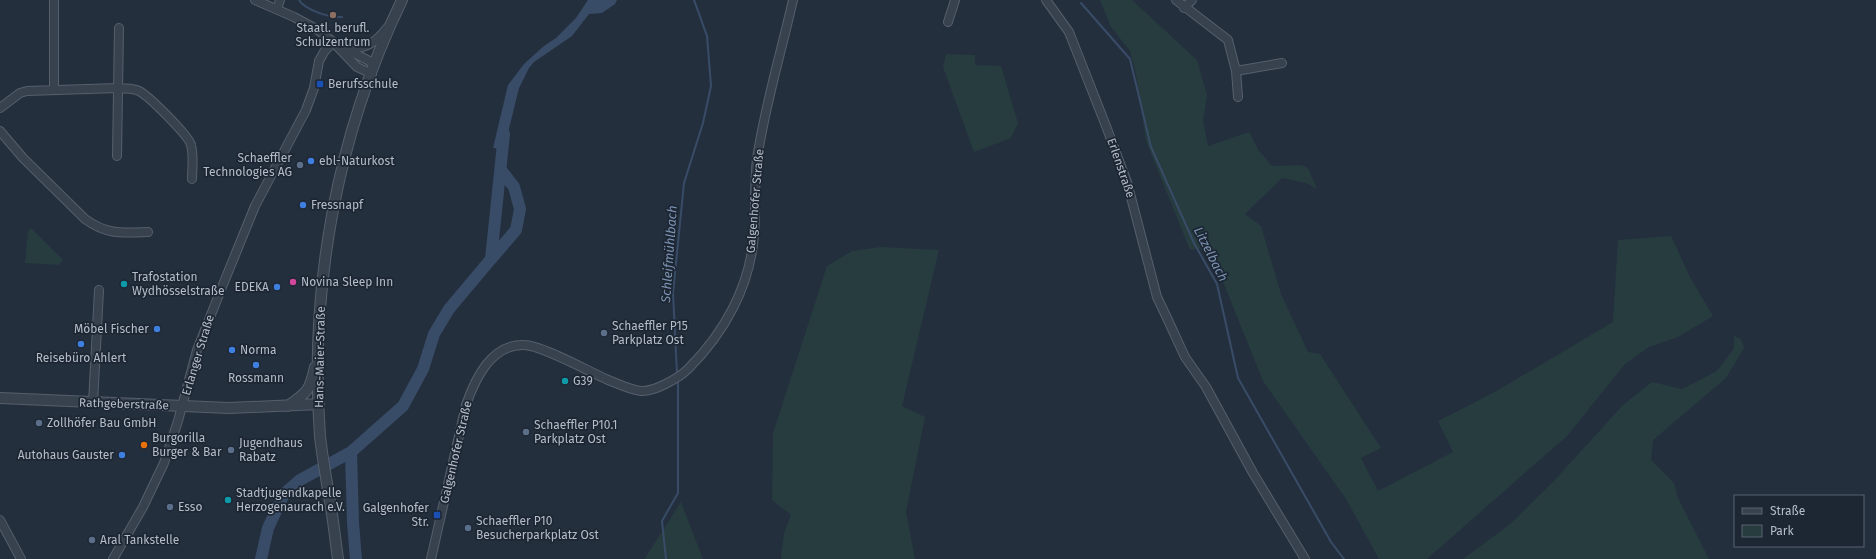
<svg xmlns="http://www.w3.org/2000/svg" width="1876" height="559" viewBox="0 0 1876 559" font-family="'Fira Sans',sans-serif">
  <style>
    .green { fill: #263c3f }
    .water { fill: #394c67 }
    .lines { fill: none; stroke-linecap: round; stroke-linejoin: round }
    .stream { stroke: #394c67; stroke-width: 2 }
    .river { stroke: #394c67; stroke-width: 12 }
    .minor-casing { stroke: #565f6c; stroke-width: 10 }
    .tertiary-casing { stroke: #565f6c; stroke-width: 12 }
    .minor { stroke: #38414e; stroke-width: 8 }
    .tertiary { stroke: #38414e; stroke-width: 10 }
    .education-dot { fill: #8d6e63; stroke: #1d2633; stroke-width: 1.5 }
    .transit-dot { fill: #1a4fb4; stroke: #1d2633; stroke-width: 1.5 }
    .shop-dot { fill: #3f7fe0; stroke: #1d2633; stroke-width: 1.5 }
    .service-dot { fill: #5c6f8a; stroke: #1d2633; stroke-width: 1.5 }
    .hotel-dot { fill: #d1479c; stroke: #1d2633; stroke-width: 1.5 }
    .culture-dot { fill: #0f9aa8; stroke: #1d2633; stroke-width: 1.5 }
    .food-dot { fill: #e8710a; stroke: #1d2633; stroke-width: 1.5 }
    .labels { text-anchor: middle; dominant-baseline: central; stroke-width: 3.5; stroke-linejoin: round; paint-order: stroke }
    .poi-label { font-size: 12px; fill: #b4bcc9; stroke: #1d2633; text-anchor: start }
    .street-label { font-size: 12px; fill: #b4bcc9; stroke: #1d2633 }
    .water-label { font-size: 13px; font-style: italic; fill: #7c92b1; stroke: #1d2633 }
  </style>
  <rect width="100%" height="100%" fill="#242f3e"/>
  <path class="green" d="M1100 0H1132L1197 60 1207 95 1203 121 1208 146 1249 132 1259 151 1272 166 1301 165 1308 168 1317 189 1306 183 1282 178 1245 214 1261 226 1281 294 1308 352 1320 354 1381 448 1361 458 1378 491 1453 452 1438 421 1493 393 1613 322 1618 240 1671 236 1690 277 1713 316 1678 337 1649 347 1625 364 1567 436 1427 559H1379L1346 499 1263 381 1217 267 1207 248 1190 250 1146 141 1136 74 1130 51 1111 27Z
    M946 54 975 55V65L1001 66 1018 123 1011 138 974 152 943 67Z
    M31 228 63 260 58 265 25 263 28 231Z
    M881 247 939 250 902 406 925 417 906 512 915 559H781L784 533 791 515 772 500 773 433 827 266 852 251Z
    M1734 336 1741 339 1744 348 1726 378 1653 440 1651 460 1674 483 1678 498 1709 559H1463L1509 525 1552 483 1623 405 1652 382 1682 389 1717 371 1734 348Z
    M681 502 703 559H645V558Z"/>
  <path class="water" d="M588 0H617L615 4 602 13 589 14 572 36 534 62 529 68 519 88 504 149 493 148 508 85 524 64 544 46 556 38 576 18Z"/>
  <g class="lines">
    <path class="stream" d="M299 0C305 10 330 18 342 17
      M1081 3 1130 59 1151 147 1194 243 1217 284 1238 378 1331 542 1344 559
      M677 374 673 293 684 183 703 123 711 86 707 36 694 0
      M666 559 662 521 678 493V381"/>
    <path class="river" d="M491 259 516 230 520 209 514 187 501 170
      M351 452 353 523 356 559
      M261 559 268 528 284 494 300 480 351 452 403 406 423 369 434 334 449 309 491 259 504 134"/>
    <defs>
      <path id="minor" d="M255 0 294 17 318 30 333 42 357 67 372 74
        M1046 0 1069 32 1106 126 1127 182 1157 297 1167 318 1185 357 1206 387 1253 473 1305 559
        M1176 0 1228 40 1236 71 1238 97
        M1184 8 1192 0
        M277 9 280 0
        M948 22 955 0
        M345 49C365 49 375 44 387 28
        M348 50 375 64
        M1236 71 1282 63
        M54 89V0
        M0 108 20 93 27 91 118 88C125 89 133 88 139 91 149 96 189 136 191 145 194 156 192 168 192 179
        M0 131 23 158 85 219C107 235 122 233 148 232
        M117 156 119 28
        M93 403 99 290
        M0 520 21 559
        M113 559 143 507 164 463 178 421 197 350 222 287 255 206 306 110 314 88 319 61 324 52 333 42
        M431 559 466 405C475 379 491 344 524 345 541 345 588 371 606 379 616 383 630 390 641 391 654 392 679 378 688 369 724 333 750 287 754 235 756 210 754 184 757 159 765 105 781 53 793 0"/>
      <path id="tertiary" d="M0 398 229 408 319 404
        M288 406C308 392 310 390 315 367
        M338 559C335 538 333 517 329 496 326 476 322 456 320 436 309 288 337 134 402 0"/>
    </defs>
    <use href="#minor" class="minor-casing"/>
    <use href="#tertiary" class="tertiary-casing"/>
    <use href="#minor" class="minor"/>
    <use href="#tertiary" class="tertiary"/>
  </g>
  <circle class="education-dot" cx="333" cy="15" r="4"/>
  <g class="transit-dot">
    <rect x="316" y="80" width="8" height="8" rx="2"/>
    <rect x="433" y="511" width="8" height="8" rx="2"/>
  </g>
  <g class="shop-dot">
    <circle cx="311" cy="161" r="4"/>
    <circle cx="303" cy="205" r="4"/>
    <circle cx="277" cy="287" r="4"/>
    <circle cx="157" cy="329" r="4"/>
    <circle cx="81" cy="344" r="4"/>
    <circle cx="232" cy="350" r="4"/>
    <circle cx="256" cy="365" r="4"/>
    <circle cx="122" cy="455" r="4"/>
  </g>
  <g class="service-dot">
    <circle cx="300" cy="165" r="4"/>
    <circle cx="604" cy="333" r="4"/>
    <circle cx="39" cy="423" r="4"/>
    <circle cx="526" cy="432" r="4"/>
    <circle cx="231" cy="450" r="4"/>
    <circle cx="170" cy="507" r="4"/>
    <circle cx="468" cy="528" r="4"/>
    <circle cx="92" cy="540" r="4"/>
  </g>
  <circle class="hotel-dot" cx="293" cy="282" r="4"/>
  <g class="culture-dot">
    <circle cx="124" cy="284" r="4"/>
    <circle cx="565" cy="381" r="4"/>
    <circle cx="228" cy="500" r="4"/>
  </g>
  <circle class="food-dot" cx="144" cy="445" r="4"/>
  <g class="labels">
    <g class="poi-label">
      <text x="333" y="28" text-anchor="middle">Staatl. berufl.<tspan x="333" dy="14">Schulzentrum</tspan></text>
      <text x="328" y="84">Berufsschule</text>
      <text x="292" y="158" text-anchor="end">Schaeffler<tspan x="292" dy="14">Technologies AG</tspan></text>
      <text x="319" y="161">ebl-Naturkost</text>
      <text x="311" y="205">Fressnapf</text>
      <text x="132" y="277">Trafostation<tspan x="132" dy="14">Wydhösselstraße</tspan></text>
      <text x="301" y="282">Novina Sleep Inn</text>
      <text x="269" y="287" text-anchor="end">EDEKA</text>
      <text x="612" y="326">Schaeffler P15<tspan x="612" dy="14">Parkplatz Ost</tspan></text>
      <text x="149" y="329" text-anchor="end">Möbel Fischer</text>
      <text x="240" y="350">Norma</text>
      <text x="81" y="358" text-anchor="middle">Reisebüro Ahlert</text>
      <text x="256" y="378" text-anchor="middle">Rossmann</text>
      <text x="573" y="381">G39</text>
      <text x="47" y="423">Zollhöfer Bau GmbH</text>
      <text x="534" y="425">Schaeffler P10.1<tspan x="534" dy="14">Parkplatz Ost</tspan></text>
      <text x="152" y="438">Burgorilla<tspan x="152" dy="14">Burger &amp; Bar</tspan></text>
      <text x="239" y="443">Jugendhaus<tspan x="239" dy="14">Rabatz</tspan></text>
      <text x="114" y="455" text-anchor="end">Autohaus Gauster</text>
      <text x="236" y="493">Stadtjugendkapelle<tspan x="236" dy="14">Herzogenaurach e.V.</tspan></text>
      <text x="178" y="507">Esso</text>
      <text x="429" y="508" text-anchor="end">Galgenhofer<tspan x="429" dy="14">Str.</tspan></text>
      <text x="476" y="521">Schaeffler P10<tspan x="476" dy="14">Besucherparkplatz Ost</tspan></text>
      <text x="100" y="540">Aral Tankstelle</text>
    </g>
    <g class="street-label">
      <text transform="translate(1121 168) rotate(71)">Erlenstraße</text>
      <text transform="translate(755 201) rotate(-85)">Galgenhofer Straße</text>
      <text transform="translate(198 355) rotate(-73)">Erlanger Straße</text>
      <text transform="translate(320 357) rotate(-89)">Hans-Maier-Straße</text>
      <text transform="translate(124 404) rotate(2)">Rathgeberstraße</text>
      <text transform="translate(456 452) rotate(-77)">Galgenhofer Straße</text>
    </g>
    <g class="water-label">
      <text transform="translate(669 254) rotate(-86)">Schleifmühlbach</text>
      <text transform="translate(1211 254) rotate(63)">Litzelbach</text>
    </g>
  </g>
  <rect x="1734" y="495" width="130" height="52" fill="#1d2633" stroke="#59626f"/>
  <rect x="1742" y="508" width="20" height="6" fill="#38414e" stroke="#59626f"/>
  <text x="1770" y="515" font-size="12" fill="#b4bcc9">Straße</text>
  <rect x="1742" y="525" width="20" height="12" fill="#263c3f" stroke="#59626f"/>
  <text x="1770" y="535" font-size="12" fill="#b4bcc9">Park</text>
</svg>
